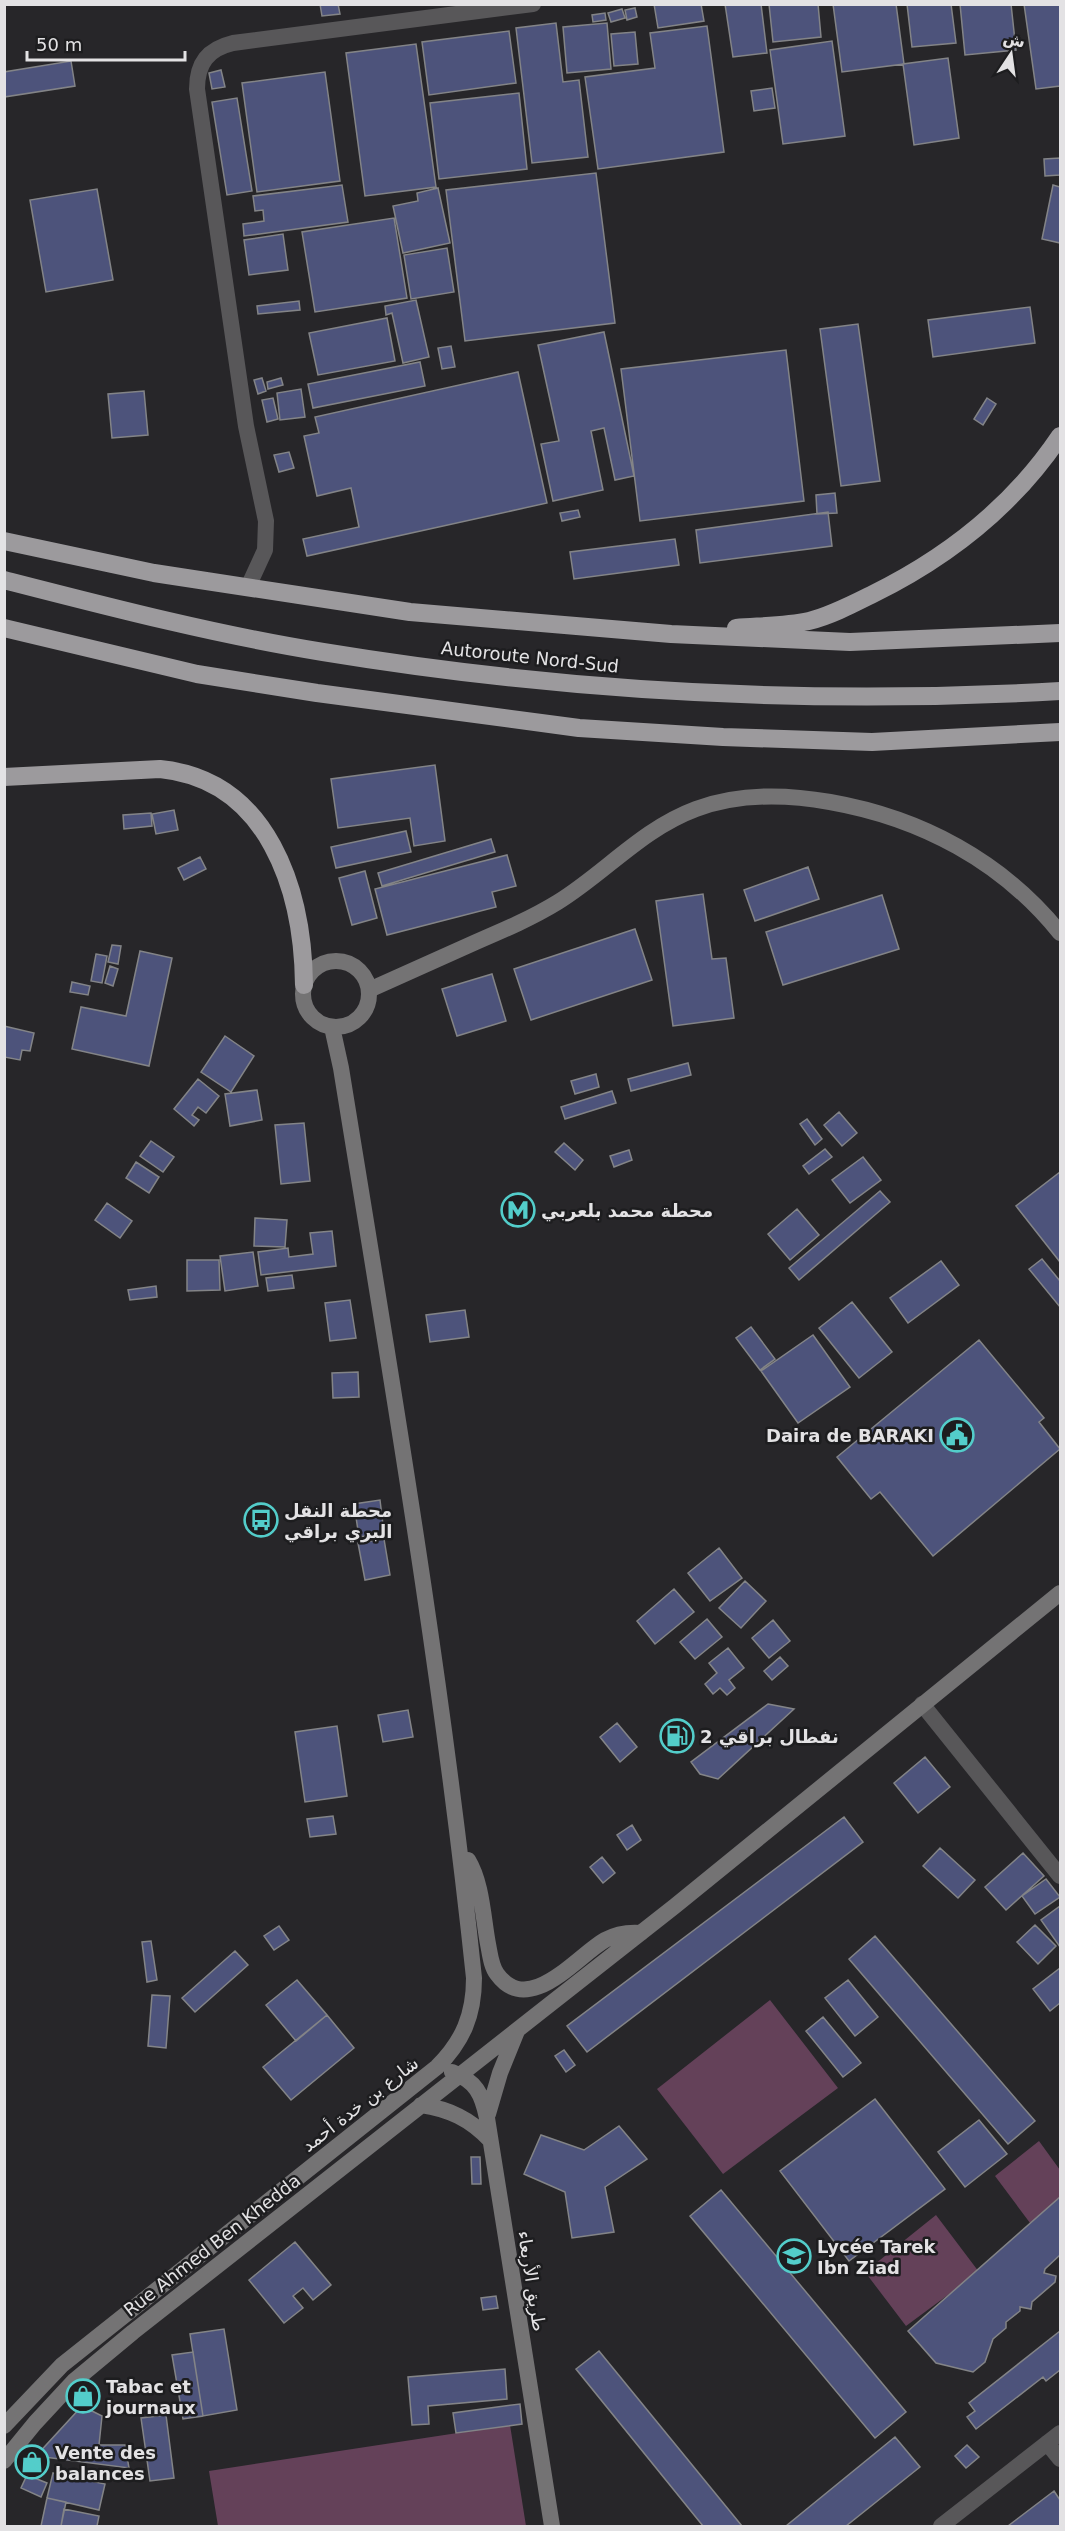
<svg xmlns="http://www.w3.org/2000/svg" width="1065" height="2531" viewBox="0 0 1065 2531" font-family="'DejaVu Sans','Noto Naskh Arabic',sans-serif">
  <style>
    .green { fill: #644159 }
    .building { fill: #4d537b; stroke: #838487; stroke-width: 1.5 }
    .lines { fill: none; stroke-linecap: round; stroke-linejoin: round }
    .minor { stroke: #585759; stroke-width: 16 }
    .tertiary { stroke: #585759; stroke-width: 16 }
    .secondary { stroke: #747374; stroke-width: 16 }
    .motorway { stroke: #9c9a9d; stroke-width: 18 }
    .labels { text-anchor: middle; dominant-baseline: central; stroke-width: 5; stroke-linejoin: round; paint-order: stroke }
    .street-label { font-size: 18px; fill: #e3e2e4; stroke: #1d1d1f }
    .poi-label { font-size: 18px; font-weight: bold; fill: #e3e2e4; stroke: #1d1d1f; text-anchor: start }
  </style>
  <rect width="100%" height="100%" fill="#272629"/>
  <path class="green" d="M770 2000 838 2088 723 2174 657 2089Z
    M1039 2141 1060 2170V2238L1048 2247 995 2176Z
    M936 2215 979 2272 906 2326 865 2272Z
    M510 2425 526 2526H218L209 2471Z"/>
  <path class="building" d="M320 4H338L340 14 322 16Z
    M654 4H701L704 21 658 28Z
    M725 4H761L767 53 733 57Z
    M769 4H818L821 37 773 42Z
    M833 4H896L904 64 842 72Z
    M907 4H951L956 43 912 47Z
    M960 4H1011L1016 50 965 55Z
    M1024 4H1060V86L1036 89Z
    M635 8 637 17 627 20 625 10Z
    M622 9 625 18 611 22 608 13Z
    M605 13 606 20 593 22 592 15Z
    M556 23 563 82 579 80 588 157 532 163 516 28Z
    M607 23 611 69 567 73 563 27Z
    M707 26 724 152 598 169 585 77 655 68 650 33Z
    M509 31 516 83 429 95 422 42Z
    M635 32 638 64 614 66 611 34Z
    M832 41 845 136 783 144 770 50Z
    M416 44 436 187 365 196 346 53Z
    M948 58 959 138 914 145 903 64Z
    M71 61 75 86 4 97V72Z
    M221 70 225 87 212 89 209 73Z
    M325 72 340 181 257 192 242 83Z
    M772 88 775 108 754 111 751 91Z
    M519 93 527 169 439 179 430 103Z
    M237 98 252 191 227 195 212 102Z
    M1060 158V175L1045 176 1044 159Z
    M596 173 615 323 465 341 446 190Z
    M342 185 348 222 244 236 243 224 264 221 263 210 255 211 253 196Z
    M1053 185 1060 187V243L1042 239Z
    M438 188 450 243 403 253 393 206 418 201 417 193Z
    M97 189 113 280 46 292 30 200Z
    M394 218 407 298 315 312 302 232Z
    M283 234 288 270 249 275 244 240Z
    M447 248 454 292 411 299 404 255Z
    M416 300 429 357 403 363 392 313 386 315 385 306Z
    M299 301 300 310 258 314 257 306Z
    M1030 307 1035 343 933 357 928 320Z
    M387 318 395 361 318 375 309 333Z
    M858 324 880 481 841 486 820 329Z
    M604 332 634 476 615 480 604 428 591 431 603 490 553 501 541 444 559 441 538 345Z
    M451 346 455 367 442 369 438 348Z
    M786 350 804 501 640 521 621 369Z
    M420 362 425 386 313 408 308 384Z
    M518 372 547 503 307 556 303 539 359 527 351 488 317 496 304 436 319 433 315 417Z
    M262 378 266 391 258 394 254 380Z
    M281 378 283 385 268 389 267 382Z
    M301 389 305 417 280 420 277 393Z
    M144 391 148 435 112 438 108 394Z
    M273 398 278 419 267 422 262 400Z
    M987 398 996 404 983 425 974 419Z
    M289 452 294 468 279 472 274 455Z
    M835 493 837 513 817 514 816 495Z
    M578 510 580 517 562 521 560 513Z
    M828 512 832 546 700 563 696 530Z
    M675 539 679 565 574 579 570 552Z
    M435 765 445 841 414 846 410 818 338 828 331 779Z
    M174 810 178 830 156 834 152 814Z
    M151 813 152 826 124 829 123 815Z
    M406 831 411 852 336 868 331 847Z
    M491 839 495 852 382 886 378 873Z
    M507 855 516 886 492 892 496 907 387 935 375 889Z
    M200 857 206 869 184 880 178 868Z
    M808 867 819 899 755 921 744 890Z
    M365 871 377 918 352 925 339 878Z
    M703 894 712 959 726 958 734 1018 673 1026 656 901Z
    M882 895 899 949 783 985 766 932Z
    M635 929 652 980 531 1020 514 969Z
    M112 945 121 946 118 964 108 962Z
    M140 951 172 958 149 1066 72 1049 81 1007 126 1016Z
    M96 954 107 956 102 983 91 981Z
    M110 966 118 969 113 986 105 983Z
    M492 974 506 1021 457 1036 442 989Z
    M72 982 90 986 88 995 70 992Z
    M4 1026 34 1033 30 1051 22 1050 20 1060 4 1057Z
    M225 1036 254 1056 231 1092 201 1072Z
    M688 1063 691 1075 631 1091 628 1079Z
    M596 1074 599 1087 575 1094 571 1081Z
    M198 1079 219 1096 206 1113 198 1107 192 1115 199 1120 194 1126 174 1109Z
    M257 1090 262 1120 230 1126 225 1094Z
    M612 1091 616 1103 565 1119 561 1107Z
    M839 1112 857 1133 842 1146 824 1125Z
    M807 1119 822 1139 815 1145 800 1124Z
    M304 1123 310 1181 281 1184 275 1125Z
    M151 1141 174 1157 163 1172 140 1156Z
    M564 1143 583 1160 575 1170 555 1152Z
    M825 1149 832 1157 809 1174 803 1166Z
    M629 1150 632 1160 614 1167 610 1156Z
    M863 1157 881 1180 850 1203 832 1180Z
    M136 1162 159 1177 149 1193 126 1178Z
    M1060 1172V1262L1016 1206Z
    M880 1191 890 1202 799 1280 789 1268Z
    M107 1203 132 1221 120 1238 95 1220Z
    M797 1209 819 1235 790 1260 768 1234Z
    M255 1218 287 1220 285 1247 254 1246Z
    M332 1231 336 1266 261 1275 258 1252 288 1248 289 1257 313 1254 310 1233Z
    M253 1252 258 1286 225 1291 220 1256Z
    M1042 1259 1060 1281V1307L1029 1269Z
    M187 1260H219L220 1290 187 1291Z
    M941 1261 959 1285 908 1323 890 1298Z
    M292 1275 294 1288 268 1291 266 1278Z
    M156 1286 157 1297 130 1300 128 1290Z
    M350 1300 356 1338 330 1341 325 1303Z
    M852 1302 892 1352 859 1378 819 1328Z
    M465 1310 469 1337 430 1342 426 1315Z
    M751 1327 775 1359 760 1370 736 1338Z
    M813 1335 850 1387 798 1423 761 1371Z
    M979 1340 1044 1418 1039 1422 1060 1449 933 1556 880 1492 871 1499 837 1457Z
    M358 1372 359 1397 333 1398 332 1373Z
    M380 1500 384 1533 359 1537 354 1504Z
    M384 1539 390 1575 365 1580 358 1543Z
    M719 1548 742 1578 710 1601 688 1573Z
    M745 1581 766 1601 741 1628 719 1608Z
    M674 1589 694 1612 655 1644 637 1621Z
    M707 1619 722 1637 695 1659 680 1642Z
    M773 1620 790 1641 769 1658 752 1638Z
    M728 1648 744 1668 729 1680 735 1688 727 1695 720 1688 713 1694 705 1684 717 1673 709 1663Z
    M780 1657 788 1666 772 1680 764 1671Z
    M768 1704 794 1709 718 1779 700 1774 691 1762Z
    M408 1710 413 1737 383 1742 378 1715Z
    M617 1723 637 1747 620 1762 600 1737Z
    M337 1726 347 1796 305 1802 295 1732Z
    M925 1757 950 1787 918 1813 894 1783Z
    M333 1816 336 1834 310 1837 307 1819Z
    M844 1817 863 1842 587 2052 567 2026Z
    M632 1825 641 1840 627 1850 617 1835Z
    M940 1848 975 1880 958 1898 923 1866Z
    M1023 1853 1044 1876 1006 1910 985 1887Z
    M602 1857 615 1873 603 1883 590 1867Z
    M1046 1879 1060 1897 1035 1914 1022 1896Z
    M1060 1906V1947L1041 1920Z
    M1035 1925 1056 1946 1038 1964 1017 1942Z
    M279 1926 289 1940 274 1950 264 1936Z
    M875 1936 1035 2121 1008 2144 849 1959Z
    M151 1941 157 1980 147 1982 142 1942Z
    M235 1951 248 1965 195 2012 182 1998Z
    M1060 1968V2003L1050 2011 1033 1989Z
    M297 1980 327 2015 296 2041 266 2005Z
    M848 1980 878 2017 855 2036 825 1998Z
    M152 1995 170 1996 166 2048 148 2046Z
    M327 2015 354 2048 291 2100 263 2067Z
    M823 2017 861 2063 843 2077 806 2031Z
    M564 2050 575 2065 566 2072 555 2056Z
    M875 2099 945 2189 849 2261 780 2171Z
    M979 2120 1007 2154 965 2187 938 2152Z
    M619 2126 647 2159 605 2187 614 2232 572 2238 565 2192 524 2174 541 2135 584 2150Z
    M471 2157H480L481 2184H472Z
    M721 2190 906 2412 875 2438 690 2216Z
    M1060 2197V2255L1045 2269 1044 2273 1056 2276 1055 2282 1032 2302 1031 2309 1020 2307V2311L1006 2322V2328L993 2339 985 2362 973 2372 936 2363 908 2331Z
    M295 2242 331 2285 313 2300 303 2288 293 2296 303 2308 284 2323 249 2280Z
    M496 2296 498 2308 483 2310 481 2298Z
    M224 2329 237 2410 203 2416 190 2334Z
    M1060 2331V2370L1046 2381 1043 2377 976 2429 967 2417 975 2411 969 2403Z
    M599 2351 742 2526H703L576 2369Z
    M193 2352 203 2416 183 2419 172 2355Z
    M505 2369 507 2399 428 2406 429 2424 412 2425 408 2377Z
    M520 2404 522 2424 456 2433 453 2413Z
    M82 2406 102 2416 99 2445H125L129 2468 36 2456Z
    M166 2415 174 2478 150 2481 141 2418Z
    M895 2437 920 2467 846 2526H786Z
    M967 2445 979 2457 966 2468 955 2456Z
    M53 2473 105 2484 99 2510 47 2498Z
    M27 2475 47 2483 41 2497 21 2488Z
    M1054 2491 1060 2500V2526H1008Z
    M47 2498 66 2502 61 2526H41Z
    M64 2509 99 2516 97 2526H61Z"/>
  <g class="lines">
    <path class="minor" d="M248 587 265 550 266 521 246 426 197 89C197 63 208 49 233 43L533 4
      M1047 2443 1060 2459
      M941 2526 1060 2433"/>
    <path class="tertiary" d="M922 1704 1060 1876"/>
    <path class="secondary" d="M303 994a33 33 0 1 1 66 0a33 33 0 1 1-66 0Z
      M369 990C404 974 440 958 476 942 504 930 532 918 558 902 605 873 642 829 696 809 739 793 785 794 830 802 921 818 1002 861 1060 933
      M468 1860C482 1883 483 1917 488 1944 490 1954 491 1966 497 1974 529 2018 577 1956 605 1940 616 1934 628 1932 641 1933
      M452 2072C476 2081 482 2094 487 2118L552 2526
      M421 2105C449 2109 470 2119 490 2140
      M488 2114 500 2073 517 2031
      M4 2426 62 2365 437 2067C463 2041 474 2015 474 1978 442 1673 390 1371 341 1068L332 1027
      M4 2461 35 2423 74 2381 133 2332 675 1906 1060 1593"/>
    <path class="motorway" d="M4 541 154 573 410 612 671 634 850 642 1060 633
      M4 580C109 607 217 635 323 652 566 692 815 705 1060 691
      M4 628 197 674 317 693 579 728 723 737 872 742 1060 732
      M736 628C760 626 786 626 809 621 830 616 853 604 873 594 948 557 1013 506 1060 436
      M4 777 160 769C269 780 303 891 304 985"/>
  </g>
  <defs>
    <symbol id="metro-ring" viewBox="-11 -11 22 22"><circle r="9.5" fill="#1d1d1f" stroke="#53cdca" stroke-width="1.5"/><path d="M-5.5 5V-5H-3L0 0L3-5H5.5V5H3V-.5L0 4L-3-.5V5Z" fill="#53cdca"/></symbol>
    <symbol id="civic-ring" viewBox="-11 -11 22 22"><circle r="9.5" fill="#1d1d1f" stroke="#53cdca" stroke-width="1.5"/><path d="M-.6-6.5H3V-4.5H.6V-3L4-1V1h2V6H-6V1h2V-1L-.6-3ZM-1.2 2.5V6h2.4V2.5Z" fill="#53cdca"/></symbol>
    <symbol id="bus-ring" viewBox="-11 -11 22 22"><circle r="9.5" fill="#1d1d1f" stroke="#53cdca" stroke-width="1.5"/><path d="M-5-6H5V4H4V6H2V4H-2V6H-4V4H-5ZM-3.5-4V0h7V-4ZM-3.5 1.2v1.5H-2V1.2ZM2 1.2v1.5H3.5V1.2Z" fill="#53cdca"/></symbol>
    <symbol id="fuel-ring" viewBox="-11 -11 22 22"><circle r="9.5" fill="#1d1d1f" stroke="#53cdca" stroke-width="1.5"/><path d="M-5.5-6h7V0h2V4h1.3V-2.5L3-4.5l.8-.8L6-3V5H2.5V1h-1V6h-7ZM-4.2-4.7v3.2H.2V-4.7Z" fill="#53cdca"/></symbol>
    <symbol id="school-ring" viewBox="-11 -11 22 22"><circle r="9.5" fill="#1d1d1f" stroke="#53cdca" stroke-width="1.5"/><path d="M0-5L7-2L0 1L-7-2ZM-4 1L0 2.5L4 1V4Q0 6-4 4Z" fill="#53cdca"/></symbol>
    <symbol id="shop-ring" viewBox="-11 -11 22 22"><circle r="9.5" fill="#1d1d1f" stroke="#53cdca" stroke-width="1.5"/><path d="M-5-2.5h2.3a2.7 3.5 0 0 1 5.4 0H5L5.5 6h-11ZM-1.5-2.5h3a1.5 2.3 0 0 0-3 0Z" fill="#53cdca"/></symbol>
  </defs>
  <g fill-rule="evenodd">
    <use href="#metro-ring" x="499" y="1191" width="38" height="38"/>
    <use href="#civic-ring" x="938" y="1416" width="38" height="38"/>
    <use href="#bus-ring" x="242" y="1501" width="38" height="38"/>
    <use href="#fuel-ring" x="658" y="1717" width="38" height="38"/>
    <use href="#school-ring" x="775" y="2237" width="38" height="38"/>
    <use href="#shop-ring" x="64" y="2377" width="38" height="38"/>
    <use href="#shop-ring" x="13" y="2443" width="38" height="38"/>
  </g>
  <g class="labels">
    <g class="street-label">
      <text transform="translate(530 657) rotate(6)">Autoroute Nord-Sud</text>
      <text transform="translate(360 2104) rotate(-38)">شارع بن خدة أحمد</text>
      <text transform="translate(212 2245) rotate(-38)">Rue Ahmed Ben Khedda</text>
      <text transform="translate(532 2281) rotate(81)">طريق الأربعاء</text>
    </g>
    <g class="poi-label">
      <text x="541" y="1210">محطة محمد بلعربي</text>
      <text x="934" y="1435" text-anchor="end">Daira de BARAKI</text>
      <text x="284" y="1510">محطة النقل<tspan x="284" dy="21">البري براقي</tspan></text>
      <text x="700" y="1736">نفطال براقي 2</text>
      <text x="817" y="2246">Lycée Tarek<tspan x="817" dy="21">Ibn Ziad</tspan></text>
      <text x="106" y="2386">Tabac et<tspan x="106" dy="21">journaux</tspan></text>
      <text x="55" y="2452">Vente des<tspan x="55" dy="21">balances</tspan></text>
    </g>
  </g>
  <rect width="1065" height="2531" fill="none" stroke="#e3e2e4" stroke-width="12"/>
  <g transform="translate(1011 54) rotate(13)" stroke="#1d1d1f" stroke-width="4.5" paint-order="stroke">
  <path d="M0-4.5L10 22L0 15L-10 22Z" fill="#e3e2e4"/>
  <text y="-9" font-size="16" font-weight="bold" text-anchor="middle" fill="#e3e2e4">ش</text>
  </g>
  <path d="M27 51v9h158v-9" fill="none" stroke="#e3e2e4" stroke-width="3"/>
  <text x="36" y="51" font-size="18" fill="#e3e2e4" stroke="#1d1d1f" stroke-width="4.5" paint-order="stroke">50 m</text>
</svg>
